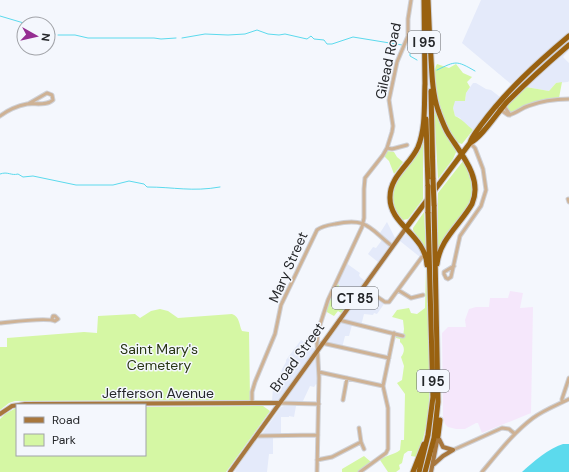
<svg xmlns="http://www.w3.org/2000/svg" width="569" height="472" viewBox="0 0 569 472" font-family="'DM Sans',sans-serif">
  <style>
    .built { fill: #e4eafa }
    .industrial { fill: #f5e7fb }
    .green { fill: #d5f7a4 }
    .water { fill: #5cdaed }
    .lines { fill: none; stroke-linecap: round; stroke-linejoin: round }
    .stream { stroke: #5cdaed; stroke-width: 1 }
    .minor-casing { stroke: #cfd1d7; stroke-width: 5 }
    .major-casing { stroke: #cfd1d7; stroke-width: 6 }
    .highway-casing { stroke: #cfd1d7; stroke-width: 7 }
    .minor { stroke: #ceb295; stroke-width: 3 }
    .major { stroke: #a8773d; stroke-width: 4 }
    .highway { stroke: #996110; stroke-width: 5 }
    .highway-bridge-casing { stroke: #cfd1d7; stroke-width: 7; stroke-linecap: butt }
    .highway-bridge { stroke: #996110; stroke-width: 5 }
    .labels { text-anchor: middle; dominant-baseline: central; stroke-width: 3; stroke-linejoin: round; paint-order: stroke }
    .shield { fill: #f4f7fd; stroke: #626569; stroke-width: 1 }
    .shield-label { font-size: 13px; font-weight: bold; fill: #242629 }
    .street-label { font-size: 14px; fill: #242629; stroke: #f4f7fd }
    .park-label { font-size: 14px; fill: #283513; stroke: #f4f7fd }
  </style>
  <rect width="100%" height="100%" fill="#f4f7fd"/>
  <path class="built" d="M481 0H569V32L511 84 462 43Z
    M569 48V50L563 57 569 63V81L568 82 556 83 549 91 526 87Z
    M473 83H476L486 89 491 90 500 97 473 130 462 122 460 118 455 116 453 108 454 101H465L466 93Z
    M387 222 395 238 378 262 368 254 373 247 376 248 382 240 378 236Z
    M407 233 411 235 423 255 420 257 400 241Z
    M346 263 360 273 359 275 360 277 365 281 344 310 334 302 339 285 337 284Z
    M365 291 384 304 377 314 374 313 373 315 364 314 361 326 352 325 349 336H345L342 348 325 343 362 292Z
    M301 340 315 349 316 348 318 385 316 384 314 387 310 386 303 401 287 402 272 401 273 388 279 378 282 369 286 362V360Z
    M284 406H296L294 417 289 416V417H281V435L262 434 281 407Z
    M258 437H273V454H269L267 472H236L235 471Z"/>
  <path class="industrial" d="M510 291 523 293 520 308 533 307 531 413 482 433 478 423H476L465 429H456L448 427 445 424 443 417 442 333 448 327H466L465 320 469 309 476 307H489L490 298H508Z"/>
  <path class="green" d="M437 64 449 68 456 64 463 73 472 77 467 82 470 87 466 93 465 101H455L453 108 455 116C462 119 467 125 473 130L462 144C445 142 428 78 437 64Z
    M562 82 559 98C541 100 527 103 512 113L509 112 506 106 526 87 549 91 556 83Z
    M434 107H435L457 150 453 159 438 179Z
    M421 143 423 144V199L408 219 403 220 395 211 392 199 393 185Z
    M387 151 394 152 397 157 403 162 394 174 389 161 384 156Z
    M463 161 464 162C470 176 475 187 471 202L438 252V193Z
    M424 212 426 251 413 230V228Z
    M426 266C427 293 428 319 429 346 430 386 432 419 417 457L411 456 412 451H408L404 454 402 463 399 465 400 469 396 472H388L380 460C386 455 394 455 400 450L401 440H404L405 394 397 383 402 380 404 366 401 357C405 352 405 346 400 342V339L396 338V335L403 337 404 329 403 320 392 317 397 310 409 308 411 313 417 314 425 308Z
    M337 284 339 285 334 302 344 310 341 313 338 311 334 316 325 311Z
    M160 309 168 311 178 318 232 314C240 317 239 325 242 331L249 332 250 400 15 401 9 403 0 410V347H7V338L84 332 97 333 98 316 135 314 140 318 151 311Z
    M263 406 270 411 226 472H0V419L5 414 16 408H17V455H145V407Z
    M364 456 371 462 358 472H342V469Z"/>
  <path class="water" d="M563 444H569V472H522C533 462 549 448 563 444Z"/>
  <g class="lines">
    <path class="stream" d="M0 16 27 24
      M48 31 55 34
      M58 35H75L88 38H154L161 39 176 38
      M182 38 205 34 228 35 245 34 257 30 268 34 279 35 285 34 307 39 311 36 314 39 324 40 327 44H332L353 37 402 45
      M408 48 410 51V56L417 60
      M437 70C456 61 456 60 475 71
      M0 174C8 171 11 176 18 174L23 177 33 176 76 185H113L129 181 144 184 147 187C174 187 192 192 220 187"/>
    <defs>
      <path id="minor" d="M495 106 508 115C516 114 521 108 528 106 541 101 555 99 569 99
        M504 106 510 115
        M0 116C8 110 17 106 27 104 35 103 47 106 53 100L52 95 47 93 28 104
        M387 148 392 149 407 145
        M568 199 569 202
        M454 266 444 272V274L446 278 448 279 451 277 460 236 481 206 486 190 483 169 475 148 470 143
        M363 287 385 302H389L422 257
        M398 290 411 298 423 295
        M339 320 403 336
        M0 323C11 322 47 317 55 321L58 319 55 316H53L52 319
        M322 343 389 358
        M319 372 383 386
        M343 400 347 378
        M562 402V399L569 378
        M252 403V392L255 382 275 334 281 305 317 230C322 226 329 225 335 224 367 217 369 228 392 246
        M279 403 319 404
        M359 428 361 442 364 449
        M256 436 318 435
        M453 450 502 428 509 429 515 434
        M317 460 332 457 361 442
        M317 472 319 378 317 343 318 331 328 300 362 227 364 218V189L365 178 383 155 387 148 392 132 393 126 389 100 397 62 408 36V19L411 0
        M360 472 386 453 388 449V408L383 386 394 333
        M482 472C498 453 513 433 533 418 544 410 557 405 569 399"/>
      <path id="major" d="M0 414 12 406 25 404 279 403
        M439 439 443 447 453 450
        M434 464 443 456 453 450
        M230 472 406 228
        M431 472 438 436"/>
      <path id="highway" d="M424 0 425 85
        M428 0 430 45
        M430 43C432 65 431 89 438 110 441 118 444 127 449 135 462 155 483 179 472 204 460 225 440 239 437 264
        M425 83C424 104 426 127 418 147 410 165 390 176 390 197 389 225 425 234 427 265
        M431 91 433 179
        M426 119 428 186
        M470 143C482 137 497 113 507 102 527 82 548 63 569 45
        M406 228 470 143C472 136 477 131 481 125 506 91 537 63 569 36
        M438 436 440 420
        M413 472 424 444
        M419 472 428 435 433 397 428 212
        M425 472 434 438 438 402 434 205"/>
    </defs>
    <use href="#minor" class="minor-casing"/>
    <use href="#major" class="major-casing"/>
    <use href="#highway" class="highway-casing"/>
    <use href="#minor" class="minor"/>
    <use href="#major" class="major"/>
    <use href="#highway" class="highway"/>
    <defs>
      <path id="highway-bridge" d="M433 179 434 205
        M428 186V212"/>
    </defs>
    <use href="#highway-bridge" class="highway-bridge-casing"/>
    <use href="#highway-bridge" class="highway-bridge"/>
  </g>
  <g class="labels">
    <g class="shield">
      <rect x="408" y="31" width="32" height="22" rx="3"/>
      <rect x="332" y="287" width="46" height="22" rx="3"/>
      <rect x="417" y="370" width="32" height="22" rx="3"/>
    </g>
    <g class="shield-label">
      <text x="424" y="42">I 95</text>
      <text x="355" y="298">CT 85</text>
      <text x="433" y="381">I 95</text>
    </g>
    <g class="street-label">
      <text transform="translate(388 61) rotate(-78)">Gilead Road</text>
      <text transform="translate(288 267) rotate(-66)">Mary Street</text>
      <text transform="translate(297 357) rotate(-54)">Broad Street</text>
      <text x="158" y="393">Jefferson Avenue</text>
    </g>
    <g class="park-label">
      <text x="159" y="349">Saint Mary's<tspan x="159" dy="16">Cemetery</tspan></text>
    </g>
  </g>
  <rect x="16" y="404" width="130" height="52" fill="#f4f7fd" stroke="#a1a3a8"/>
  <rect x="24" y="417" width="20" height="6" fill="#a8773d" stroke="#a1a3a8"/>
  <text x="52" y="424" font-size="12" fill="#242629">Road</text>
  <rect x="24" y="434" width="20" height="12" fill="#d5f7a4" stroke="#a1a3a8"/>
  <text x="52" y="444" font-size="12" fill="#242629">Park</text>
  <g transform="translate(36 36) rotate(98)"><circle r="19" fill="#f4f7fd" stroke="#a1a3a8"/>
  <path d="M0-3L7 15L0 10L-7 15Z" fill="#952e92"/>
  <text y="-6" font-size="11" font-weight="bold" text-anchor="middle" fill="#242629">N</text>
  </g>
</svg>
